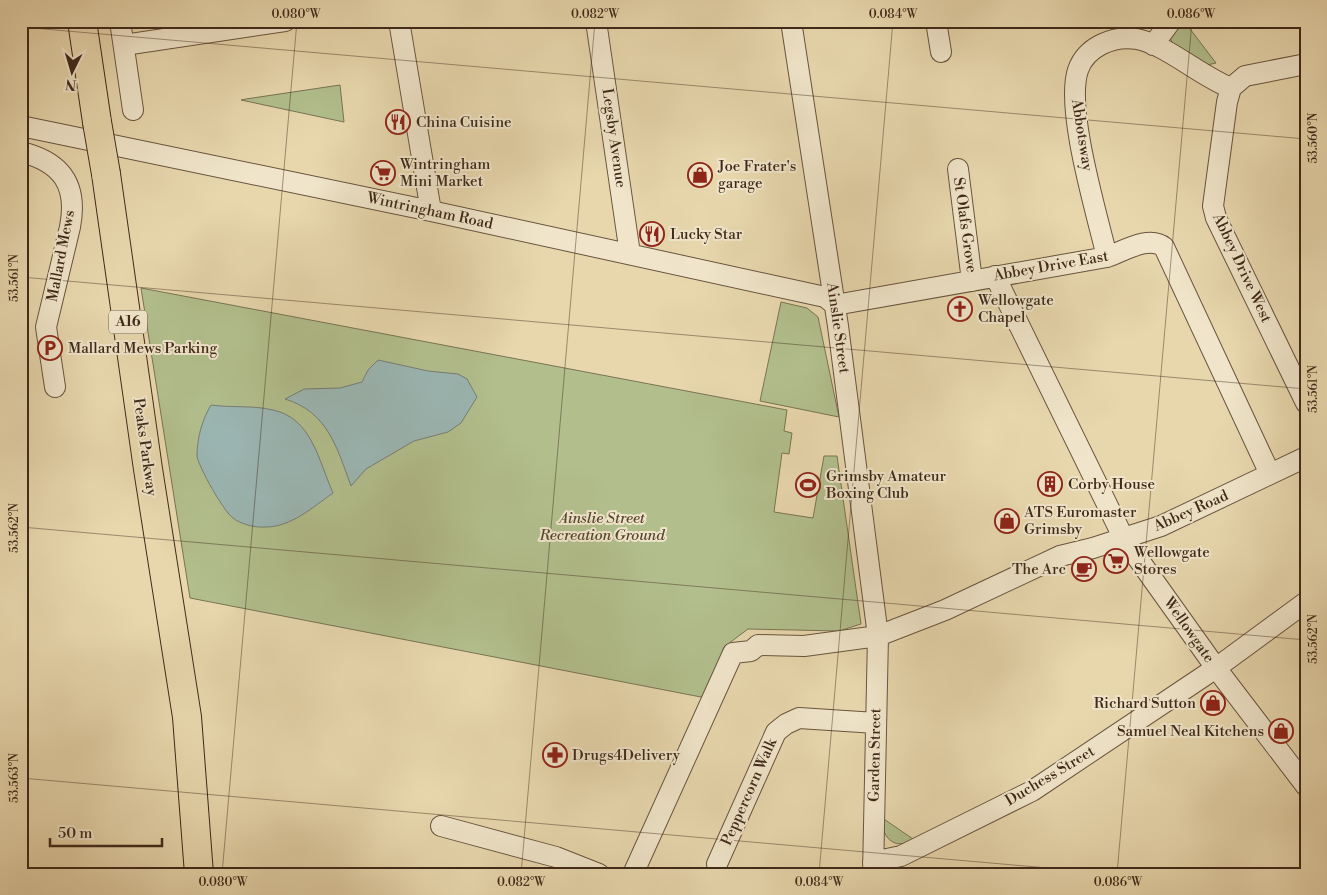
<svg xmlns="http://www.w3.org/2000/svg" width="1327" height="895" viewBox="0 0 1327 895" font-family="'Libre Bodoni',serif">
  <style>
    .green { fill: #b2bf8d; stroke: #787454 }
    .water { fill: #9bb7b4; stroke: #767e76 }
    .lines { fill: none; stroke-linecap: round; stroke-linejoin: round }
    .minor-casing { stroke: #69543f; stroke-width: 22 }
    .highway-casing { stroke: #3f291a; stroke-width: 30 }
    .minor { stroke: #f0e5ca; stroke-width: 20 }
    .highway { stroke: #e8d7ad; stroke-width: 28 }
    .highway-bridge-casing { stroke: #3f291a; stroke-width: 30; stroke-linecap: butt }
    .highway-bridge { stroke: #e8d7ad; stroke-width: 28 }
    .ticks { fill: none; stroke: #3f291a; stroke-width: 1; stroke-opacity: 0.45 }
    .labels { text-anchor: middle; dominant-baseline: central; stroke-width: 4; stroke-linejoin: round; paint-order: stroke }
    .shield { fill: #f0e5ca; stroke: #74614f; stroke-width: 1 }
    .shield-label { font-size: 14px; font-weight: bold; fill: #3f291a }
    .poi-label { font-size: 15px; fill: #3f291a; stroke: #f0e5ca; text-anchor: start }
    .street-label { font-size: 15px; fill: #3f291a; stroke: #f0e5ca }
    .park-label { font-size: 15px; font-style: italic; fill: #564731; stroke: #f0e5ca }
    .neatline { fill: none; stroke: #3f291a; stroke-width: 2 }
    .ticks-label { font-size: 12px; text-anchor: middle; fill: #3f291a }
  </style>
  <rect width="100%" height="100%" fill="#e8d7ad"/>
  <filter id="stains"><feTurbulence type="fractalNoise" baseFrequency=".004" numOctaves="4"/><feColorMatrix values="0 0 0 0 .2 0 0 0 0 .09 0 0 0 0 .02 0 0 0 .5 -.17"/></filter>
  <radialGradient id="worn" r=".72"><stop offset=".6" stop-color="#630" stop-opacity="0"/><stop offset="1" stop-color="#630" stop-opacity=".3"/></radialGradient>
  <path class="green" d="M1179 21H1184L1216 63 1207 65 1172 43 1170 37Z
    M340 85 344 122 241 100 246 99Z
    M141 288 787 410 784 431 792 433 789 454 782 453 774 512 813 518 824 456H837L861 624 839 631 748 629 724 647 706 698 190 598Z
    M781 302 807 308 818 317 839 417 760 401Z
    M881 817 913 839C894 852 881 836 881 817Z"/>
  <path class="water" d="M378 360 428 371 458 374 467 379 477 397 461 423 448 432 414 441 366 469 351 486C337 448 328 412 285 399L304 389 340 388 362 382 368 370Z
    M211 405C231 408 253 405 273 410 312 418 319 462 333 493 313 507 291 527 266 527 256 528 240 524 233 518 224 512 198 466 197 456 197 438 202 420 211 405Z"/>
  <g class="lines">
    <defs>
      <path id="minor" d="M120 21 133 110
        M399 21 431 211
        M596 21 630 254
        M791 21 838 326 878 636 873 874
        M936 21 941 52
        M124 45 285 21
        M1153 45 1171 21
        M1306 64 1245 76 1231 88 1227 102 1213 206 1216 218 1306 403
        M21 126 431 211 825 297 835 305
        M21 152C62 162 78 185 70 227L46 327 55 387
        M958 169 972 281
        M1107 257C1097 214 1065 109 1078 70 1086 47 1113 35 1137 39 1167 45 1200 76 1231 88
        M995 276 1124 539 1216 668 1306 786
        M835 305 1107 257C1124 251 1149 235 1164 247L1270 474
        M441 826 556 857 599 874
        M873 862 901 856 1032 791 1216 668 1306 602
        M717 864 776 732 786 724 799 718 876 723
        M633 874 733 653 751 651 758 645 804 646 878 636 945 610 1060 556 1093 548 1161 526 1306 457"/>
      <path id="highway" d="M82 21 97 122
        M106 174 148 469 187 717 199 874"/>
    </defs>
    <use href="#minor" class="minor-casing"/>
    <use href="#highway" class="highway-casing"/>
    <use href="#minor" class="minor"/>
    <use href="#highway" class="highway"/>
    <defs>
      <path id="highway-bridge" d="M97 122 106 174"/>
    </defs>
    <use href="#highway-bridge" class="highway-bridge-casing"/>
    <use href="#highway-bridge" class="highway-bridge"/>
  </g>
  <path class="ticks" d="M21 27 1306 139M21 277 1306 389M21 527 1306 640M21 778 1116 874M222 874 297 21M521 874 595 21M819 874 893 21M1117 874 1192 21"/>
  <defs>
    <symbol id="restaurant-ring" viewBox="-11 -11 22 22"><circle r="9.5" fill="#f0e5ca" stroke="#8f2418" stroke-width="1.5"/><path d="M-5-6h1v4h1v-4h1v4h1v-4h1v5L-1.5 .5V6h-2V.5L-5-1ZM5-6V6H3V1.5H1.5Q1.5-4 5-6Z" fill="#8f2418"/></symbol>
    <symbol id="supermarket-ring" viewBox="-11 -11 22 22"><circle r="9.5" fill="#f0e5ca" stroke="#8f2418" stroke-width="1.5"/><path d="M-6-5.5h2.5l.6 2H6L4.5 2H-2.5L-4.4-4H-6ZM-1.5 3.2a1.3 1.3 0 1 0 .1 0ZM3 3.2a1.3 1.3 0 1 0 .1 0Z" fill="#8f2418"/></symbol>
    <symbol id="shop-ring" viewBox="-11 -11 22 22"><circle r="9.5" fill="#f0e5ca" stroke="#8f2418" stroke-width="1.5"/><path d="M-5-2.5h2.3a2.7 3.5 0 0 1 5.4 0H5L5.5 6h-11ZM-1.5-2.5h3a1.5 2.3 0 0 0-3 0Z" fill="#8f2418"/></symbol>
    <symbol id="church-ring" viewBox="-11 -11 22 22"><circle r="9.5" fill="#f0e5ca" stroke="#8f2418" stroke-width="1.5"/><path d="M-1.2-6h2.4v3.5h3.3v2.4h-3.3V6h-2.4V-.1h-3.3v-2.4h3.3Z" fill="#8f2418"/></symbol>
    <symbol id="parking-ring" viewBox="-11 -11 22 22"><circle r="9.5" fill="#f0e5ca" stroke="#8f2418" stroke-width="1.5"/><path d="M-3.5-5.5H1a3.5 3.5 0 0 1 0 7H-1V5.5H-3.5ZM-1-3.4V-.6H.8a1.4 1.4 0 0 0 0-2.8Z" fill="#8f2418"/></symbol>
    <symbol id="building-ring" viewBox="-11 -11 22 22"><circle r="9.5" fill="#f0e5ca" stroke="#8f2418" stroke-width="1.5"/><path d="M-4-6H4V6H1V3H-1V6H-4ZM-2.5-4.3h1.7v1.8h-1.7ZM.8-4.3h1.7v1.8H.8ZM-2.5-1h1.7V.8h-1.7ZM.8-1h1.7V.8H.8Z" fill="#8f2418"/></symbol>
    <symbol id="stadium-ring" viewBox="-11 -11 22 22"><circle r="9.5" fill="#f0e5ca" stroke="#8f2418" stroke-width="1.5"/><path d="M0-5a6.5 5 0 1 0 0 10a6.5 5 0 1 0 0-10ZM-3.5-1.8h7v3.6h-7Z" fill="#8f2418"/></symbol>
    <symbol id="cafe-ring" viewBox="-11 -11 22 22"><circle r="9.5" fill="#f0e5ca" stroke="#8f2418" stroke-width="1.5"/><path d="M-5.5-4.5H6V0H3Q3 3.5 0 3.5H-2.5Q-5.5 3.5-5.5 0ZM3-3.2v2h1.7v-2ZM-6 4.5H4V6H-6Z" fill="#8f2418"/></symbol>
    <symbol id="pharmacy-ring" viewBox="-11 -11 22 22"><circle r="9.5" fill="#f0e5ca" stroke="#8f2418" stroke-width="1.5"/><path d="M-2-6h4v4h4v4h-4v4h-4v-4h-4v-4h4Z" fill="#8f2418"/></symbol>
  </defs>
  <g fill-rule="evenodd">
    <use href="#restaurant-ring" x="384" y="108" width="28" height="28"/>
    <use href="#supermarket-ring" x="369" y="159" width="28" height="28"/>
    <use href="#shop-ring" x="686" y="161" width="28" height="28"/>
    <use href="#restaurant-ring" x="638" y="220" width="28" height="28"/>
    <use href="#church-ring" x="946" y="295" width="28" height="28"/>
    <use href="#parking-ring" x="36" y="334" width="28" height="28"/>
    <use href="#building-ring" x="1036" y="470" width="28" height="28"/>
    <use href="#stadium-ring" x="794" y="471" width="28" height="28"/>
    <use href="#shop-ring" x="993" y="507" width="28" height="28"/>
    <use href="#supermarket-ring" x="1102" y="547" width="28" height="28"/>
    <use href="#cafe-ring" x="1070" y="555" width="28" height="28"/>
    <use href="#shop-ring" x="1199" y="689" width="28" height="28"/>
    <use href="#shop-ring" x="1267" y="717" width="28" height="28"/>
    <use href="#pharmacy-ring" x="541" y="741" width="28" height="28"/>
  </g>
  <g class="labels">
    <rect class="shield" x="109" y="310.5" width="38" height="23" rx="4"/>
    <g class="shield-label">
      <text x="128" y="322">A16</text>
    </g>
    <g class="poi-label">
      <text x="416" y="122">China Cuisine</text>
      <text x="400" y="164">Wintringham<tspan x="400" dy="17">Mini Market</tspan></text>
      <text x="718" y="166">Joe Frater's<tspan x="718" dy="17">garage</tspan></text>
      <text x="670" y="234">Lucky Star</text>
      <text x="978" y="300">Wellowgate<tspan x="978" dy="17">Chapel</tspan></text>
      <text x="68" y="348">Mallard Mews Parking</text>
      <text x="826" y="476">Grimsby Amateur<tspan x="826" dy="17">Boxing Club</tspan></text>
      <text x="1068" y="484">Corby House</text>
      <text x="1024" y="512">ATS Euromaster<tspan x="1024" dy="17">Grimsby</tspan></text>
      <text x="1134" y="552">Wellowgate<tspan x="1134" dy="17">Stores</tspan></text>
      <text x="1066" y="569" text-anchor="end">The Arc</text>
      <text x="1196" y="703" text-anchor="end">Richard Sutton</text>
      <text x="1264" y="731" text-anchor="end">Samuel Neal Kitchens</text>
      <text x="572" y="755">Drugs4Delivery</text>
    </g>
    <g class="street-label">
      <text transform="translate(1082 135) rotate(81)">Abbotsway</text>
      <text transform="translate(614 138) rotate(82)">Legsby Avenue</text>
      <text transform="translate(430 211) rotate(12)">Wintringham Road</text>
      <text transform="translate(965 225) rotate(82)">St Olafs Grove</text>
      <text transform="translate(61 256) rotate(-79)">Mallard Mews</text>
      <text transform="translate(1051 266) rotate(-10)">Abbey Drive East</text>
      <text transform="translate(1242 268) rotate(65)">Abbey Drive West</text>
      <text transform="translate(838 328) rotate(82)">Ainslie Street</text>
      <text transform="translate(145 447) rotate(82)">Peaks Parkway</text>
      <text transform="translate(1191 511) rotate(-24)">Abbey Road</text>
      <text transform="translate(1189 630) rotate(55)">Wellowgate</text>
      <text transform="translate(875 755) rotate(-89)">Garden Street</text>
      <text transform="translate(1050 776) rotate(-31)">Duchess Street</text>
      <text transform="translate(749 792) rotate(-66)">Peppercorn Walk</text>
    </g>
    <g class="park-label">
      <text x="602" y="518">Ainslie Street<tspan x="602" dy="17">Recreation Ground</tspan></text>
    </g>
  </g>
  <rect width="1327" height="895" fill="none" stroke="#e8d7ad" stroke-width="55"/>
  <g transform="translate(72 72) rotate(185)" stroke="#f0e5ca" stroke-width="4" paint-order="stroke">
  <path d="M0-4L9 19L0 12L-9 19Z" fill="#3f291a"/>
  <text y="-8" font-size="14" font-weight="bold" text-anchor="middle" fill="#3f291a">N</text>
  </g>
  <path d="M50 838v8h112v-8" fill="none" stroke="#3f291a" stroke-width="2.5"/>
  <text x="58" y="838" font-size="15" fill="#3f291a" stroke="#f0e5ca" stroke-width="4" paint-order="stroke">50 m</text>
  <rect x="28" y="28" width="1272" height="840" class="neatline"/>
  <g class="ticks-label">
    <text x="296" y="18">0.080°W</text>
    <text x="595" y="18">0.082°W</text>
    <text x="893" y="18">0.084°W</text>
    <text x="1191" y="18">0.086°W</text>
    <text transform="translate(1313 138) rotate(-90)" y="4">53.560°N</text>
    <text transform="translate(14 278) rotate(-90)" y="4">53.561°N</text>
    <text transform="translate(1313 389) rotate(-90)" y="4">53.561°N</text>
    <text transform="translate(14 528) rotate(-90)" y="4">53.562°N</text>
    <text transform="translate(1313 639) rotate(-90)" y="4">53.562°N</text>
    <text transform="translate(14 778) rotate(-90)" y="4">53.563°N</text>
    <text x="223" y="886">0.080°W</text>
    <text x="521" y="886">0.082°W</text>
    <text x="819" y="886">0.084°W</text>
    <text x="1118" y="886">0.086°W</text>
  </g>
  <rect width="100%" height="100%" filter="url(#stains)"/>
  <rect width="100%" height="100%" fill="url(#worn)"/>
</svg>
